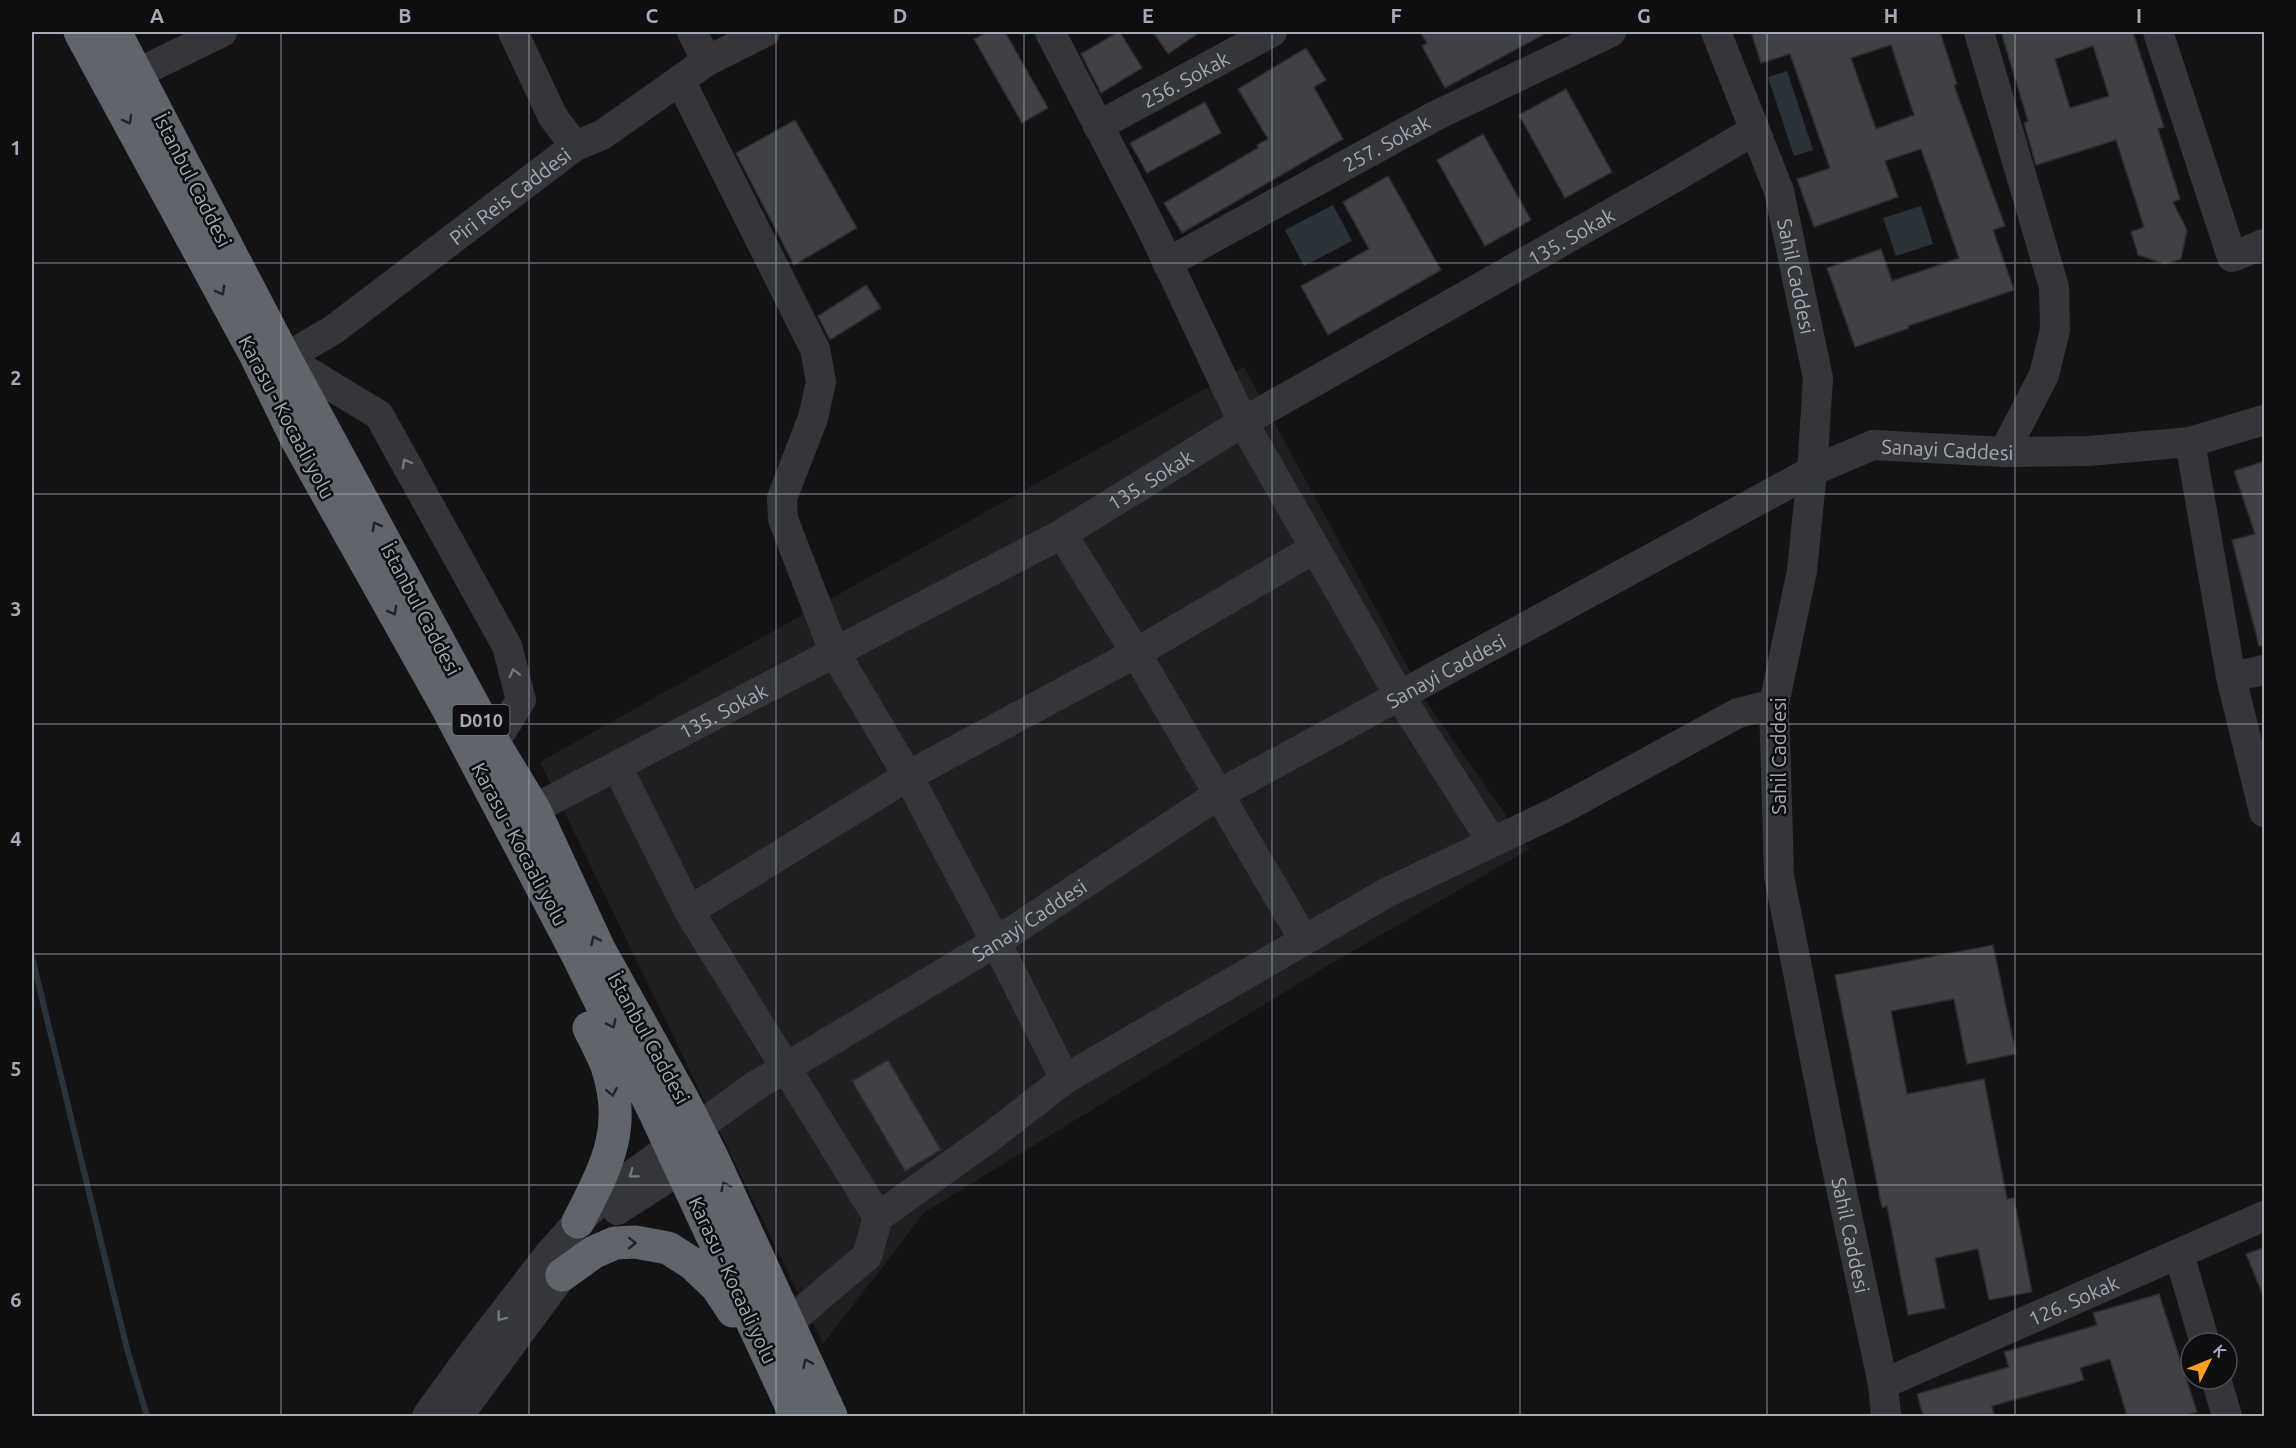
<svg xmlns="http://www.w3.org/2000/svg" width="2296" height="1448" viewBox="0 0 2296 1448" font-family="Ubuntu,sans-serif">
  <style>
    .built { fill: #1f1f22 }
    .water { fill: #293339 }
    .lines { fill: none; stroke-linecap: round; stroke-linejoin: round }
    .stream { stroke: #293339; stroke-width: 6 }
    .building { fill: #3f4145; stroke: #2d2d31; stroke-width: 1.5; fill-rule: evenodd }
    .minor { stroke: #34363a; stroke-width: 30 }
    .highway { stroke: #60646b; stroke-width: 33 }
    .oneway { stroke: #222427 }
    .oneway2 { stroke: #72767e }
    .grid { fill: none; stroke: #a4abb6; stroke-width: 1.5; stroke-opacity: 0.55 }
    .labels { text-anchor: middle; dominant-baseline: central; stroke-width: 5; stroke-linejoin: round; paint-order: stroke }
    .shield { fill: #0e0e10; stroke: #777c84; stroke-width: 1.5 }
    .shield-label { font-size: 18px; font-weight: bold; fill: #a4abb6 }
    .street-label { font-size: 20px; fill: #a4abb6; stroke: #0e0e10 }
    .neatline { fill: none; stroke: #a4abb6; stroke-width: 2 }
    .grid-label { font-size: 20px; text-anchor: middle; font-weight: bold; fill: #a4abb6 }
  </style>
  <rect width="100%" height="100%" fill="#131315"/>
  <path class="built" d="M1244 367 1429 706 1530 849 1332 963 925 1212 823 1344 540 762Z"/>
  <path class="water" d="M1787 71 1813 150 1794 156 1768 77Z
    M1333 205 1352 241 1304 266 1285 230Z
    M1921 206 1933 244 1896 256 1883 218Z"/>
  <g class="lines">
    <path class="stream" d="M32 957 127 1349 147 1416"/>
  </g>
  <path class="building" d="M987 32H1005L1048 108 1022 123 974 39Z
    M1118 32H1120L1142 68 1101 93 1081 54Z
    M1153 32H1200L1168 54Z
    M1420 32H1548L1445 88 1422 46 1427 43Z
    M1751 32H1940L1957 84 1954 85 2005 226 1993 230 2014 290 1908 326 1909 328 1855 347 1827 268 1881 249 1892 281 1959 258 1921 149 1885 161 1898 197 1814 227 1797 179 1830 168 1790 54 1761 63ZM1891 45 1914 115 1876 129 1851 58Z
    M2001 32H2133L2164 127 2158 129 2180 199 2173 202 2187 230 2181 259 2165 264 2138 255 2131 232 2144 227 2116 140 2036 165 2024 123 2028 121ZM2093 46 2109 96 2070 108 2055 59Z
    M1306 48 1326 80 1314 87 1343 139 1182 233 1164 203 1258 148 1257 145 1268 139 1238 89Z
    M1566 89 1612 172 1565 198 1519 115Z
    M1205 102 1221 133 1147 173 1130 143Z
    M795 120 857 228 794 265 736 153Z
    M1483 134 1531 220 1485 246 1437 160Z
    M1388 176 1441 270 1328 335 1301 286 1369 249 1343 202Z
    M866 285 881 308 830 340 818 316Z
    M2265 461V646H2259L2232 540 2255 534 2234 471Z
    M1993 945 2016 1054 1967 1064 1954 999 1891 1011 1907 1094 1984 1079 2007 1199 2014 1198 2032 1292 1989 1300 1978 1249 1935 1258 1945 1308 1908 1315 1887 1206 1882 1208 1835 975Z
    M888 1060 941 1150 905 1171 852 1081Z
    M2265 1247V1298H2264L2246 1254Z
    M2159 1294 2197 1412 2183 1416H2127L2110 1359 2080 1368 2084 1380 1992 1406 1994 1416H1923L1917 1394 2009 1367 2004 1352 2097 1325 2093 1313Z"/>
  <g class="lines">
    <g class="minor">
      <path d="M513 32 553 117 575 146"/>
      <path d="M692 32 707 61"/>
      <path d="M1050 32 1150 225 1243 422 1399 695 1492 842"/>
      <path id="s1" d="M1716 32 1779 191 1818 378 1812 471 1802 571 1774 704 1779 876 1832 1145 1883 1384 1886 1416"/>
      <path d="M1979 32 2054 287 2055 330 2044 375 2004 452"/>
      <path d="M2158 32 2232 257 2264 244"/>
      <path d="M680 80 815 349 821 382 813 418 782 498 783 519 834 651 908 776 996 942 1065 1079"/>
      <path d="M117 87 138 73 222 32"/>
      <path id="s2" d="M1098 126 1272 32"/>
      <path id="s3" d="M1167 263 1435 116 1611 32"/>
      <path d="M285 358 379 415 507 646 521 700 494 743"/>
      <path id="s4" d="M268 373 285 358 333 330 575 146 602 135 707 61 765 32"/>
      <path d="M2190 442 2231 677 2264 812"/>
      <path d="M1062 534 1136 653 1304 940"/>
      <path d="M2231 677 2264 670"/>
      <path d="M617 766 689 911 878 1217"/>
      <path id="s5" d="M534 809 1062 534 1243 422 1670 180 1755 130"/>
      <path d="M689 911 908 776 1136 653 1315 548"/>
      <path d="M617 1210 681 1169 702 1159"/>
      <path d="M2179 1254 2205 1343"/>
      <path d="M788 1323 867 1256 878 1217 989 1138 1065 1079 1386 893 1558 811 1738 713 1774 704"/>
      <path d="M2216 1379 2227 1416"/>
      <path id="s6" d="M1883 1384 2264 1216"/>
      <path id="s7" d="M427 1416 469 1358 550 1253 578 1222 610 1191 755 1086 996 942 1219 794 1812 471 1873 445 2004 452 2089 451 2190 442 2264 420"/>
      <path d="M458 1416 577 1255"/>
    </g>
    <path class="highway" d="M80 32 255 354 297 440 448 709 576 952 655 1113 796 1416
      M115 32 285 358 494 743 534 809 599 949 682 1098 711 1155 831 1416
      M578 1222C606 1167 628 1129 607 1066 602 1053 595 1040 589 1028
      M562 1275 594 1252 615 1243 635 1242 668 1248 693 1264 717 1287 733 1311"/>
  </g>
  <defs><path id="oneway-chevron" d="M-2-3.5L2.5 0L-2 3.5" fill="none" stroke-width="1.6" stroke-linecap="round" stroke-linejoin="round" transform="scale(1.5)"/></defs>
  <g class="oneway">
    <use href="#oneway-chevron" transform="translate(128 120) rotate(61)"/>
    <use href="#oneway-chevron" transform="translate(221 291) rotate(61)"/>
    <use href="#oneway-chevron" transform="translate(376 526) rotate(-118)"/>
    <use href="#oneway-chevron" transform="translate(393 611) rotate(61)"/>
    <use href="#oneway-chevron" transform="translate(595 940) rotate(-115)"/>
    <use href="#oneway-chevron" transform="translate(612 1024) rotate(64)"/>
    <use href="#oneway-chevron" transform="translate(612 1092) rotate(79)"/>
    <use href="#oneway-chevron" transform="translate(725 1186) rotate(-115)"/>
    <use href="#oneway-chevron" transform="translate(632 1243) rotate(1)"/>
    <use href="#oneway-chevron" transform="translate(807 1363) rotate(-115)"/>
  </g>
  <g class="oneway2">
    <use href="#oneway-chevron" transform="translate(406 463) rotate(-119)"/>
    <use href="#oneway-chevron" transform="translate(514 673) rotate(-104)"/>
    <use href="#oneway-chevron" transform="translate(633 1174) rotate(143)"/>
    <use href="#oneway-chevron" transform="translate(501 1317) rotate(128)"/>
  </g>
  <path class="grid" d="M281 32V1416M529 32V1416M776 32V1416M1024 32V1416M1272 32V1416M1520 32V1416M1767 32V1416M2015 32V1416M32 263H2264M32 494H2264M32 724H2264M32 954H2264M32 1185H2264"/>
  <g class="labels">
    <rect class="shield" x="452.5" y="705" width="57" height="30" rx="4.5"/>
    <g class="shield-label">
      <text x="481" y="720">D010</text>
    </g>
    <g class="street-label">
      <text stroke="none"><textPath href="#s2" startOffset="99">256. Sokak</textPath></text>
      <text stroke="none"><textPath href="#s3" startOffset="250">257. Sokak</textPath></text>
      <text transform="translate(193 180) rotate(63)">İstanbul Caddesi</text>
      <text stroke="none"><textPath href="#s4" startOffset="300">Piri Reis Caddesi</textPath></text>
      <text stroke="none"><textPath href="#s5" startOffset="1185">135. Sokak</textPath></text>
      <text stroke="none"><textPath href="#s1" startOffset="258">Sahil Caddesi</textPath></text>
      <text transform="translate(287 417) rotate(62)">Karasu - Kocaali yolu</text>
      <text stroke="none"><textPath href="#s7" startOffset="1834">Sanayi Caddesi</textPath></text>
      <text stroke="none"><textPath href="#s5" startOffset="699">135. Sokak</textPath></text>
      <text transform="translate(421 609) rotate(62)">İstanbul Caddesi</text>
      <text stroke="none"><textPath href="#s7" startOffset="1276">Sanayi Caddesi</textPath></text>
      <text stroke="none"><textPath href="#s5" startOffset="213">135. Sokak</textPath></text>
      <text transform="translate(1778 756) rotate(-90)">Sahil Caddesi</text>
      <text transform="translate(520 844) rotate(62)">Karasu - Kocaali yolu</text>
      <text stroke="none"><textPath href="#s7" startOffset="790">Sanayi Caddesi</textPath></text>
      <text transform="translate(649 1038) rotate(61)">İstanbul Caddesi</text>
      <text stroke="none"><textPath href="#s1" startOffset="1230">Sahil Caddesi</textPath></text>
      <text transform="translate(733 1280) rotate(65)">Karasu - Kocaali yolu</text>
      <text stroke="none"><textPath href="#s6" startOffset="208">126. Sokak</textPath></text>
    </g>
  </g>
  <rect width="2296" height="1448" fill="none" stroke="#0e0e10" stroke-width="66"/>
  <g transform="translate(2209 1361) rotate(47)"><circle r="28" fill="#0e0e10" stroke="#4a4d52" stroke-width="1.5"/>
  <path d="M0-4.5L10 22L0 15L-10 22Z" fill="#f99f27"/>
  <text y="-9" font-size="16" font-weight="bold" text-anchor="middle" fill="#a4abb6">K</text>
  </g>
  <rect x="33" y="33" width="2230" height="1382" class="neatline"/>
  <g class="grid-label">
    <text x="157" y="23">A</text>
    <text x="405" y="23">B</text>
    <text x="652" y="23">C</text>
    <text x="900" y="23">D</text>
    <text x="1148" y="23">E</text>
    <text x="1396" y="23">F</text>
    <text x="1644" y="23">G</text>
    <text x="1891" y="23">H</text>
    <text x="2139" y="23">I</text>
    <text x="16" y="155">1</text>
    <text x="16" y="385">2</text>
    <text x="16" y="616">3</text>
    <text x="16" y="846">4</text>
    <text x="16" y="1076">5</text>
    <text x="16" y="1307">6</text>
  </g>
</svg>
